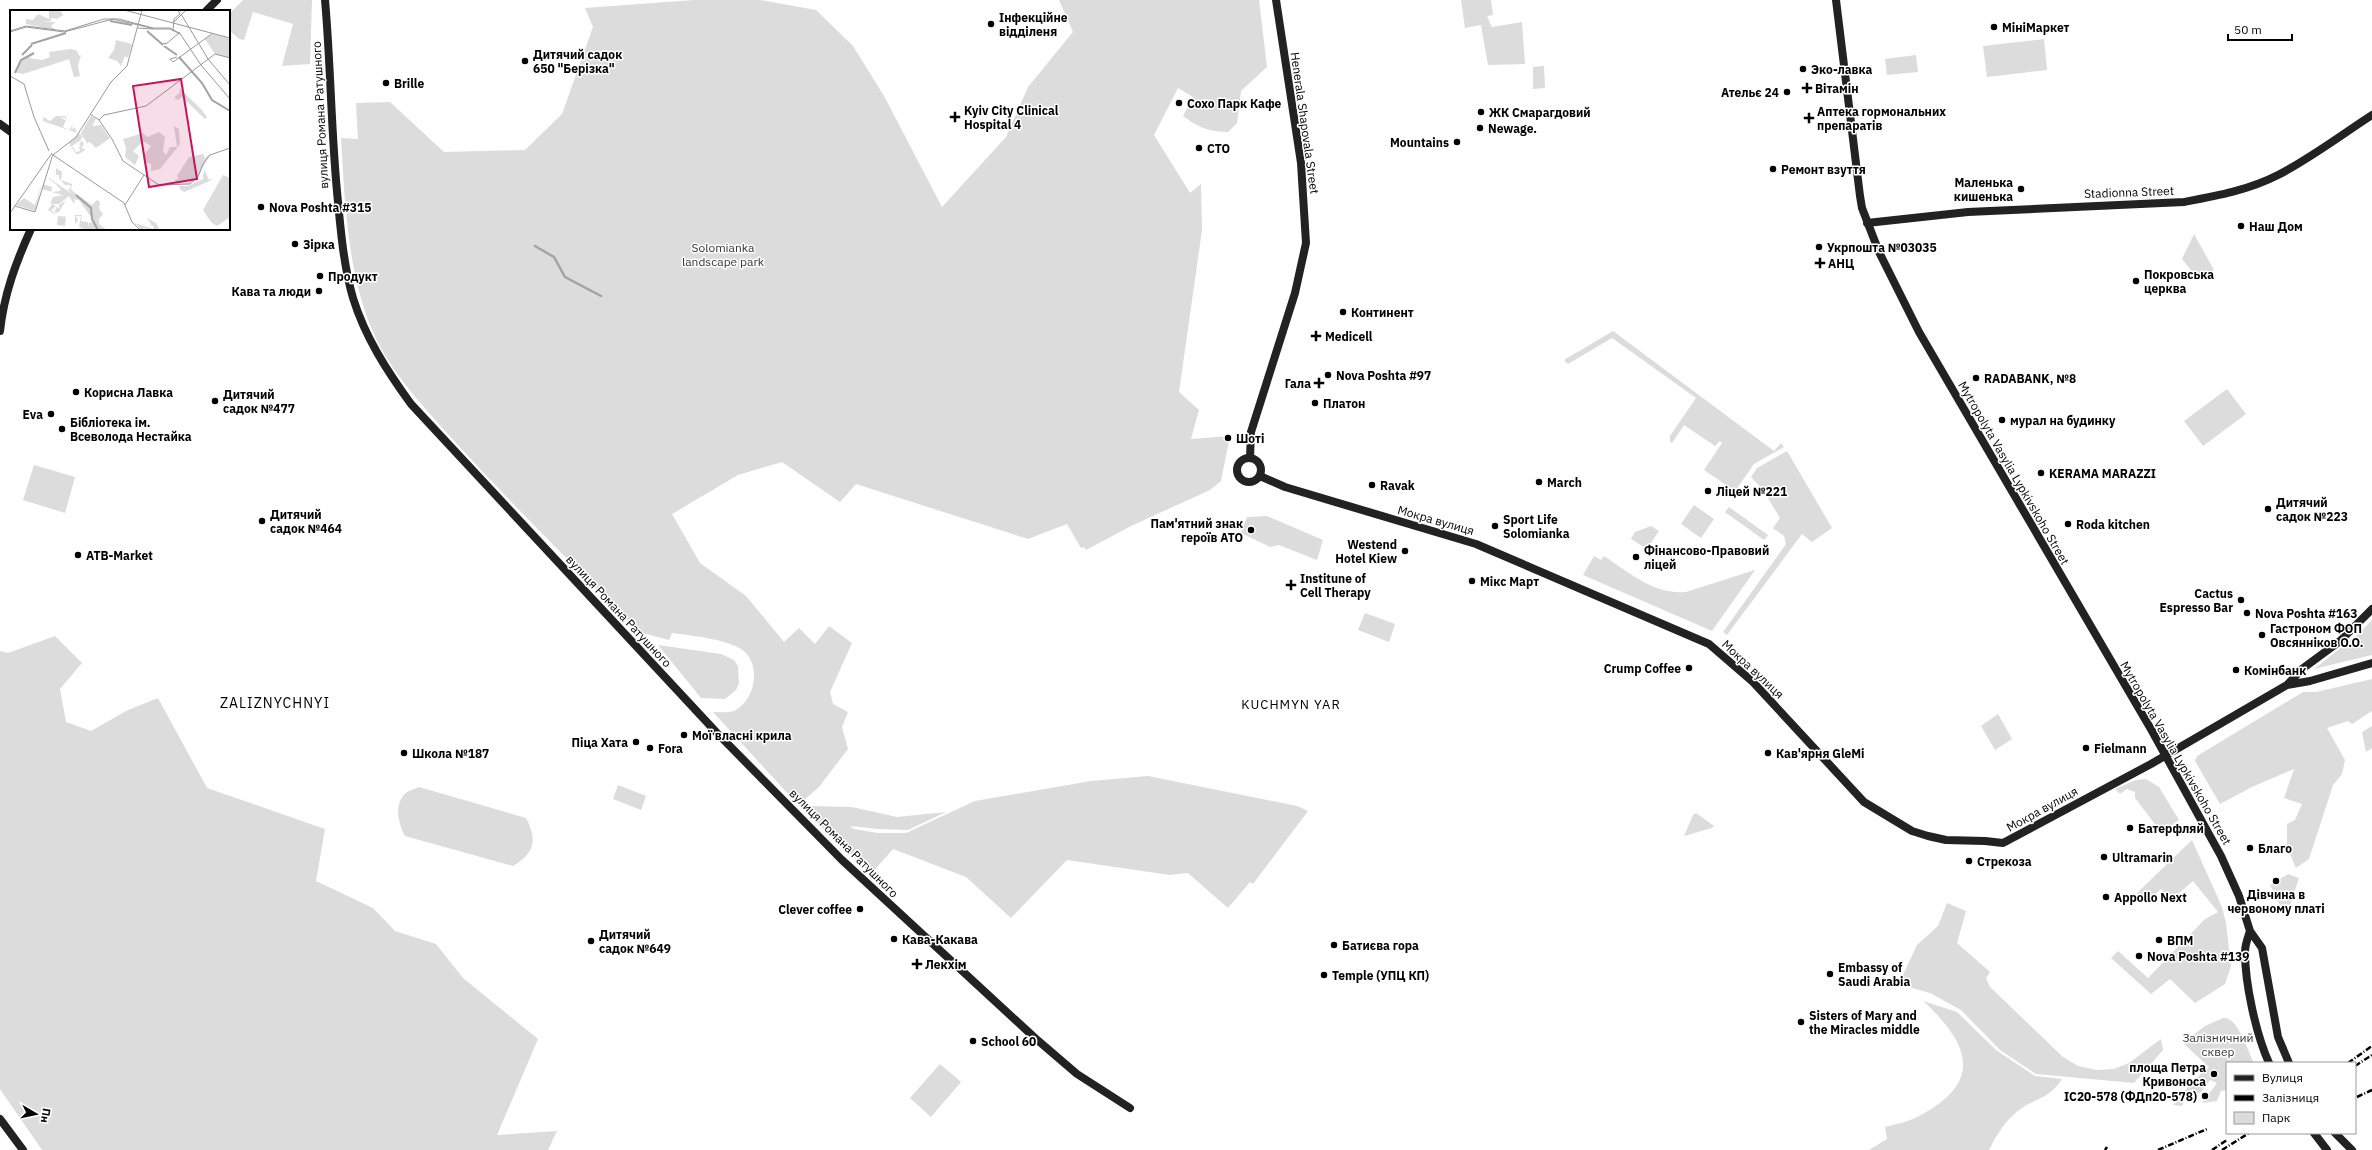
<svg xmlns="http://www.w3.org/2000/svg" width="2372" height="1150" viewBox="0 0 2372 1150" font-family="'IBM Plex Sans',sans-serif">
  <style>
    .green { fill: #dcdcdc }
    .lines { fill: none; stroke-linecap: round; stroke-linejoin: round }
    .stream { stroke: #a3a3a3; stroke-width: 2.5 }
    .secondary { stroke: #222; stroke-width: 8 }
    .rail { stroke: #000; stroke-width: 2.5; stroke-dasharray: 6 2 1 2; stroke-linecap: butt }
    .poi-dot { fill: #000; stroke: #fff; stroke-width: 1.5 }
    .labels { text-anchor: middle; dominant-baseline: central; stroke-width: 3; stroke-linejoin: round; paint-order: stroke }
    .poi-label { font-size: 12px; font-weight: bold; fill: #000; stroke: #fff; text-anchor: start }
    .street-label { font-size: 12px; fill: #000; stroke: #fff }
    .park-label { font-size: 12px; fill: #333; stroke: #fff }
    .neighbourhood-label { font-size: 13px; letter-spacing: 1px; fill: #000; stroke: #fff }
    .quarter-label { font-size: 14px; letter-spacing: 1px; fill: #000; stroke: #fff }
    .inset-river { fill: none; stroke: #a3a3a3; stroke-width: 2 }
    .inset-road { fill: none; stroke: #999; stroke-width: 1 }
    .view { fill: #c2185b; fill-opacity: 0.15; stroke: #c2185b; stroke-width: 2 }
    .inset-edge { fill: none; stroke: #000; stroke-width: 2 }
  </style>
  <rect width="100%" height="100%" fill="#fff"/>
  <path class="green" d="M243 0H312L310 64 282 66 293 24 253 12 244 40 239 39 229 30V14Z
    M694 0H760L816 10 853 46 884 96 942 207 1006 137 1028 87 1073 32 1059 0H1259L1267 67 1241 91 1237 123 1228 132C1209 132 1198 127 1183 116L1193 97 1178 88 1154 135 1190 193 1201 184 1202 230 1179 392 1199 410 1191 439 1230 436 1221 481 1210 490 1131 526 1086 550 1084 547 1081 548 1067 524 1028 539 856 484 840 502 782 462 738 475 672 514 700 563 746 596 784 642 799 628 815 644 829 626 852 643 830 692 833 704 848 712 842 727 848 749 819 787 804 800 809 806 852 807 897 817 946 812 908 830 878 829 850 826 854 829 878 833H906L975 801 1091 781 1148 776 1297 806 1308 811 1253 884 1250 882 1228 908 1188 873 1170 875 1067 860 1011 918 966 877 893 849 871 874 791 797 713 712C719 712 728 713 734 711 754 701 761 670 746 653 734 640 690 635 672 633L669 640 639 632C578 569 515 508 456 443 426 409 391 374 373 332 347 272 345 203 341 138L358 139 356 103 390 102 444 152 525 150 562 114 593 27 585 8Z
    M1461 0H1491L1493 15 1487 16 1492 27 1522 22 1525 64 1488 65 1481 25 1465 28Z
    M2044 39 2047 70 1987 77 1983 46Z
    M1916 55 1918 72 1887 75 1885 59Z
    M1544 66 1545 88 1533 89V67Z
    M2194 234 2214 270 2198 279 2182 259Z
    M1613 331 1774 451 1781 443 1784 447 1754 464 1735 491 1704 470 1722 443 1720 441 1715 446 1684 425 1672 443 1670 442V436L1696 398 1612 338 1568 364 1564 360Z
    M2227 389 2246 414 2203 446 2184 421Z
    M1787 451 1832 528 1812 542 1802 534 1727 635 1723 632 1786 544 1784 536 1773 528 1780 518 1763 490 1751 477 1757 468Z
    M34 465 75 477 65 513 23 500Z
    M1694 505 1714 519 1701 538 1681 524Z
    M1729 507 1768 535 1764 540 1725 512Z
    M1267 516 1323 540 1317 560 1279 545 1270 547 1241 533 1247 517Z
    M1651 526 1659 531 1647 549 1631 539 1635 532Z
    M1594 556 1601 560 1604 556C1630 573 1654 595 1686 592L1755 570 1712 631 1583 575Z
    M1365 613 1395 624 1389 642 1358 630Z
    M2372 620V655L2314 669 2356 636Z
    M55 636 82 663 60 689 66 722 91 731 128 710 158 698 207 788 325 829 316 881 373 908 395 931 436 944 463 978 538 1039 497 1135 557 1131 548 1150H42L0 1089V651L8 653Z
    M658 645 721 654 734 660 738 666 739 683 736 690 725 699 701 698Z
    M2372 679V711L2352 724 2348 721 2327 728 2345 760 2342 774 2333 785 2309 859 2296 868 2287 847V824L2295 820 2302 804 2284 798 2294 769 2252 787 2220 804 2195 761 2197 756 2303 692H2316Z
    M1998 714 2012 739 1995 750 1981 726Z
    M2372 726V748L2366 752 2362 732Z
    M2146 779 2159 787 2179 820 2161 832 2135 798V792L2127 789 2120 794 2115 789 2136 780Z
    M618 785 646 796 641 810 613 799Z
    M419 787 526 818C538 841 534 853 513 866L405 836C398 823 393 803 407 792 410 790 416 789 419 787Z
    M1696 813 1714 826 1712 828 1684 836 1693 815Z
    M2192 840 2222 907 2226 923 2231 966 2225 984 2195 1003 2170 979 2151 994 2111 958 2118 951 2148 978 2205 919 2218 912 2193 881 2171 900 2161 889 2145 903 2137 893Z
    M2288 874 2299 878 2286 918 2270 885Z
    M1947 903 1966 911 1957 943 1990 972 1986 978 1990 987 2063 1057 2078 1066 2097 1070 2114 1069 2129 1063 2161 1039 2163 1050 2134 1083 2036 1074 2000 1050 1961 1010 1930 993 1902 985 1903 975 1917 945 1938 926Z
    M1923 1001 1957 1012 1996 1050 2035 1076 2062 1079C2047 1101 2038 1096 2019 1110 2006 1120 1996 1135 1989 1150H1869L1887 1139 1885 1127C1896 1124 1909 1122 1919 1116 1984 1082 1970 1044 1923 1001Z
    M2223 1018C2238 1016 2248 1052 2254 1063H2227V1090L2221 1091 2217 1101 2202 1103 2217 1083 2210 1080 2200 1093 2187 1095 2182 1106 2173 1105 2193 1081 2209 1067 2183 1043 2205 1026Z
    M940 1064 961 1082 931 1117 910 1098Z"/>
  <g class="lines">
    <path class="stream" d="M535 246 554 257 565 277 601 296"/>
    <path class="secondary" d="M325 0C331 67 331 135 338 202 341 234 344 267 353 298 365 337 387 371 411 404L717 733 842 860 1035 1038 1077 1074 1130 1108
      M1836 0 1860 196 1862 208 1879 252 1919 332 2152 731 2221 856 2239 896 2250 931 2262 948 2278 1037 2289 1063
      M206 11 217 0
      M0 124 11 132
      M1867 223 1968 212 2184 202C2216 196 2249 190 2278 175 2311 158 2341 135 2372 115
      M0 331C4 294 16 262 31 229
      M1237 470a12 12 0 1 1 24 0a12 12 0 1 1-24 0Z
      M1250 458 1251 432 1295 293 1306 243 1301 163 1276 0
      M1260 476 1285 487 1476 544 1709 644 1753 682 1864 802 1912 831 1928 836 1946 840 1985 841 2003 843 2151 764 2287 685 2310 681 2372 663
      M2287 685 2302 669 2340 641 2372 609
      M2250 931C2248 937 2245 945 2245 952 2245 984 2256 1034 2269 1063
      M0 1119 23 1150
      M2314 1133 2327 1150
      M2335 1133 2352 1150"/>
    <path class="rail" d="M2348 1063 2372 1046
      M2355 1066 2372 1055
      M2357 1097 2372 1090
      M2105 1150 2107 1147
      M2158 1150 2207 1129
      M2212 1150 2227 1140
      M2222 1150 2249 1133"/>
  </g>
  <g class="poi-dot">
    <circle cx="991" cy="24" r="4"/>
    <circle cx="1994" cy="27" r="4"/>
    <circle cx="525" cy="61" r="4"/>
    <circle cx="1803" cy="69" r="4"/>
    <circle cx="386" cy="83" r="4"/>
    <path d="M1805 82h4v4h4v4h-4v4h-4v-4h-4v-4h4z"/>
    <circle cx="1787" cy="92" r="4"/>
    <circle cx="1179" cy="103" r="4"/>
    <circle cx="1481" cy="112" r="4"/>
    <path d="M953 111h4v4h4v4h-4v4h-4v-4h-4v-4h4z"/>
    <path d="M1807 112h4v4h4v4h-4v4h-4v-4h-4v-4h4z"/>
    <circle cx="1480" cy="128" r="4"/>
    <circle cx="1457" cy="142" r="4"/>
    <circle cx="1199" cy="148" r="4"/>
    <circle cx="1773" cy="169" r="4"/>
    <circle cx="2021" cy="189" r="4"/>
    <circle cx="261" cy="207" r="4"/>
    <circle cx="2241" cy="226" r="4"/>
    <circle cx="295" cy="244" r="4"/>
    <circle cx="1819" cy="247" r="4"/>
    <path d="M1818 257h4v4h4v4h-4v4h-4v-4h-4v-4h4z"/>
    <circle cx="320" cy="276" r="4"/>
    <circle cx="2136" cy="281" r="4"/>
    <circle cx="319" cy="291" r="4"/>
    <circle cx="1343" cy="312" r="4"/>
    <path d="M1314 330h4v4h4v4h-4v4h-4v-4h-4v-4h4z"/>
    <circle cx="1328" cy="375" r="4"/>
    <circle cx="1976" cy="378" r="4"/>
    <path d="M1317 377h4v4h4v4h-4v4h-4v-4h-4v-4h4z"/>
    <circle cx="76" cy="392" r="4"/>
    <circle cx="215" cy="401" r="4"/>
    <circle cx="1315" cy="403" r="4"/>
    <circle cx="51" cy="414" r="4"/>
    <circle cx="2002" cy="420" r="4"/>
    <circle cx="62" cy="429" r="4"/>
    <circle cx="1228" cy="438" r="4"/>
    <circle cx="2041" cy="473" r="4"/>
    <circle cx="1539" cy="482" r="4"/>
    <circle cx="1372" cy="485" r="4"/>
    <circle cx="1708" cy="491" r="4"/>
    <circle cx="2268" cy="509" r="4"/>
    <circle cx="262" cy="521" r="4"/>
    <circle cx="2068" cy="524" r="4"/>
    <circle cx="1495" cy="526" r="4"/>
    <circle cx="1251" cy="530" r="4"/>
    <circle cx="1405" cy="551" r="4"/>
    <circle cx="78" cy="555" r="4"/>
    <circle cx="1636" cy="557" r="4"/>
    <circle cx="1472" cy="581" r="4"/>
    <path d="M1289 579h4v4h4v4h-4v4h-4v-4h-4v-4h4z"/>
    <circle cx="2241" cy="600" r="4"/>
    <circle cx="2247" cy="613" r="4"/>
    <circle cx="2262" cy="635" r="4"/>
    <circle cx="1689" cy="668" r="4"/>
    <circle cx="2236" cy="670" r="4"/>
    <circle cx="684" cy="735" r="4"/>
    <circle cx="636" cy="742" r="4"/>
    <circle cx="650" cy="748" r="4"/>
    <circle cx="2086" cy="748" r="4"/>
    <circle cx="404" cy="753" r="4"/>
    <circle cx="1768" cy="753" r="4"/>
    <circle cx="2130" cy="828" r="4"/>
    <circle cx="2250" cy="848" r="4"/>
    <circle cx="2104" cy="857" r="4"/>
    <circle cx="1969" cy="861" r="4"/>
    <circle cx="2276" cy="881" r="4"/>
    <circle cx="2106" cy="897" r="4"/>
    <circle cx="860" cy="909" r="4"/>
    <circle cx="894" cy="939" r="4"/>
    <circle cx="2159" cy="940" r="4"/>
    <circle cx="591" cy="941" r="4"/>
    <circle cx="1334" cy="945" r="4"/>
    <circle cx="2139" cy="956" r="4"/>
    <path d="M915 958h4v4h4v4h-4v4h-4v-4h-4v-4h4z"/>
    <circle cx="1830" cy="974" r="4"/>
    <circle cx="1324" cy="975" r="4"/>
    <circle cx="1801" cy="1022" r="4"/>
    <circle cx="973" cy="1041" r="4"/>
    <circle cx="2214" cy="1074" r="4"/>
    <circle cx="2205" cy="1096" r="4"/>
  </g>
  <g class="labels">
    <g class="poi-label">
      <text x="999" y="17">Інфекційне<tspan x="999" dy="14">відділеня</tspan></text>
      <text x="2002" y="27">МініМаркет</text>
      <text x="533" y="54">Дитячий садок<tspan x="533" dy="14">650 "Берізка"</tspan></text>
      <text x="1811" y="69">Эко-лавка</text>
      <text x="394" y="83">Brille</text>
      <text x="1815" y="88">Вітамін</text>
      <text x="1779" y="92" text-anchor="end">Ательє 24</text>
      <text x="1187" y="103">Сохо Парк Кафе</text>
      <text x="964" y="110">Kyiv City Clinical<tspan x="964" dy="14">Hospital 4</tspan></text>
      <text x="1817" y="111">Аптека гормональних<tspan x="1817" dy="14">препаратів</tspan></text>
      <text x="1489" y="112">ЖК Смарагдовий</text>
      <text x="1488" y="128">Newage.</text>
      <text x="1449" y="142" text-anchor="end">Mountains</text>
      <text x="1207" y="148">СТО</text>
      <text x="1781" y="169">Ремонт взуття</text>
      <text x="2013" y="182" text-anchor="end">Маленька<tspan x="2013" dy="14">кишенька</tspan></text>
      <text x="269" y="207">Nova Poshta #315</text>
      <text x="2249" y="226">Наш Дом</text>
      <text x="303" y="244">Зірка</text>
      <text x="1827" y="247">Укрпошта №03035</text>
      <text x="1828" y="263">АНЦ</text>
      <text x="2144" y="274">Покровська<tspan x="2144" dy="14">церква</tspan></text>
      <text x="328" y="276">Продукт</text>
      <text x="311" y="291" text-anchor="end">Кава та люди</text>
      <text x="1351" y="312">Континент</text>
      <text x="1325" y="336">Medicell</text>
      <text x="1336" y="375">Nova Poshta #97</text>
      <text x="1984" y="378">RADABANK, №8</text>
      <text x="1311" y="383" text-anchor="end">Гала</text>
      <text x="84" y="392">Корисна Лавка</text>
      <text x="223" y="394">Дитячий<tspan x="223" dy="14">садок №477</tspan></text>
      <text x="1323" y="403">Платон</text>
      <text x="43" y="414" text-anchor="end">Eva</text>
      <text x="2010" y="420">мурал на будинку</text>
      <text x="70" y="422">Бібліотека ім.<tspan x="70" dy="14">Всеволода Нестайка</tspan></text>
      <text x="1236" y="438">Шоті</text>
      <text x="2049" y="473">KERAMA MARAZZI</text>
      <text x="1547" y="482">March</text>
      <text x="1380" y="485">Ravak</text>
      <text x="1716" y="491">Ліцей №221</text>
      <text x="2276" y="502">Дитячий<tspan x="2276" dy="14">садок №223</tspan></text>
      <text x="270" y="514">Дитячий<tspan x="270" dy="14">садок №464</tspan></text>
      <text x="1503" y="519">Sport Life<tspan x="1503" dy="14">Solomianka</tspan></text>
      <text x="1243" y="523" text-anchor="end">Пам'ятний знак<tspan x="1243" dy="14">героїв АТО</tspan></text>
      <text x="2076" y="524">Roda kitchen</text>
      <text x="1397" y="544" text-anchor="end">Westend<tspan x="1397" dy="14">Hotel Kiew</tspan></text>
      <text x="1644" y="550">Фінансово-Правовий<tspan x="1644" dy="14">ліцей</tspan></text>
      <text x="86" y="555">ATB-Market</text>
      <text x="1300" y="578">Institune of<tspan x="1300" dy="14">Cell Therapy</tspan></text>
      <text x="1480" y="581">Мікс Март</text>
      <text x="2233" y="593" text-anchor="end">Cactus<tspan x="2233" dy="14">Espresso Bar</tspan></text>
      <text x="2255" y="613">Nova Poshta #163</text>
      <text x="2270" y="628">Гастроном ФОП<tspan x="2270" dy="14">Овсянніков О.О.</tspan></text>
      <text x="1681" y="668" text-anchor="end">Crump Coffee</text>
      <text x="2244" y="670">Комінбанк</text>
      <text x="692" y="735">Мої власні крила</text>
      <text x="628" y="742" text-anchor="end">Піца Хата</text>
      <text x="658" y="748">Fora</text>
      <text x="2094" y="748">Fielmann</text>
      <text x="412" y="753">Школа №187</text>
      <text x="1776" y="753">Кав'ярня GleMi</text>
      <text x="2138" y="828">Батерфляй</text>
      <text x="2258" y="848">Благо</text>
      <text x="2112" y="857">Ultramarin</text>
      <text x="1977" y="861">Стрекоза</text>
      <text x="2276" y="894" text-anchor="middle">Дівчина в<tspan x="2276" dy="14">червоному платі</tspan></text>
      <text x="2114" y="897">Appollo Next</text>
      <text x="852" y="909" text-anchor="end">Clever coffee</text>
      <text x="599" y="934">Дитячий<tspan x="599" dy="14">садок №649</tspan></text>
      <text x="902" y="939">Кава-Какава</text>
      <text x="2167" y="940">ВПМ</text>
      <text x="1342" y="945">Батиєва гора</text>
      <text x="2147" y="956">Nova Poshta #139</text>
      <text x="925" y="964">Лекхім</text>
      <text x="1838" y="967">Embassy of<tspan x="1838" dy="14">Saudi Arabia</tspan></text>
      <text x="1332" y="975">Temple (УПЦ КП)</text>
      <text x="1809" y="1015">Sisters of Mary and<tspan x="1809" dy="14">the Miracles middle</tspan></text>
      <text x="981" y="1041">School 60</text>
      <text x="2206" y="1067" text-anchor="end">площа Петра<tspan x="2206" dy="14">Кривоноса</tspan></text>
      <text x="2197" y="1096" text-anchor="end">ІС20-578 (ФДп20-578)</text>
    </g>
    <g class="street-label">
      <text transform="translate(320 115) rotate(-93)">вулиця Романа Ратушного</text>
      <text transform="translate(1305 123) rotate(82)">Henerala Shapovala Street</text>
      <text transform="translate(2129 192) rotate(-2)">Stadionna Street</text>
      <text transform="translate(2014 473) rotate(60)">Mytropolyta Vasylia Lypkivskoho Street</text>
      <text transform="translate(1436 520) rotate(16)">Мокра вулиця</text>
      <text transform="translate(619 611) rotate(47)">вулиця Романа Ратушного</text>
      <text transform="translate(1753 669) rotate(43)">Мокра вулиця</text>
      <text transform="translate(2176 753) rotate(60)">Mytropolyta Vasylia Lypkivskoho Street</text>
      <text transform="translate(2042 809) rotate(-29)">Мокра вулиця</text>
      <text transform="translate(844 843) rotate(45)">вулиця Романа Ратушного</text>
    </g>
    <g class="park-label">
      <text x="723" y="247">Solomianka<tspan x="723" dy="14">landscape park</tspan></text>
      <text x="2218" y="1037">Залізничний<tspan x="2218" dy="14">сквер</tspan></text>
    </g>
    <g class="neighbourhood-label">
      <text x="1291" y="704">KUCHMYN YAR</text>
    </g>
    <g class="quarter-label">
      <text x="275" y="703">ZALIZNYCHNYI</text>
    </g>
  </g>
  <g transform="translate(10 10)">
    <rect width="220" height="220" fill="#fff"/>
    <path d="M39 0H50L53 5 47 9 41 8V11H32L45 12 49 9 41 16 45 20 16 14V9L23 10 28 4 39 9ZM203 24 220 28V48L205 44 195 29ZM106 30 122 34 119 45 117 48 115 46 111 56 107 51 98 48 104 40ZM61 39 67 41 69 46 13 64 4 62 11 50 19 45 25 43 19 48 32 50 40 47 39 42ZM71 45 68 56 70 66 64 67 59 49ZM169 78 191 99 197 107 195 109 172 87 168 90 164 88 170 82ZM59 103 53 117 59 120 63 115 61 121 64 117 67 123 33 111V109L34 107 44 114 40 111 46 106H56L55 108 50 107 55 110ZM81 106 86 109 82 116 91 115 100 128 86 138 80 132 77 133 71 123ZM164 116 169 119 170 134 150 159 141 161V154L135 152 133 146 141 136 133 131 123 141 129 146 125 155 115 147 116 138 113 129 133 123 137 127 149 122 155 127 153 141 156 145 160 137H167ZM70 123 74 129 71 127V130L62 136 66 142 70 141 69 137 71 136 69 134 72 131 74 134 71 139 74 138 75 140 69 144H66L59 133ZM201 142 189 165 179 174H166L165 170 169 168 167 166 179 147 193 144 195 148ZM46 158 52 162 51 170 62 174 61 180 82 195 87 190 90 192 89 199 93 204 89 209V214L97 220H76L69 217 71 206H66L68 210 65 214V205H72L71 211 78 212V217L79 212 82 213 81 207 69 190 63 189 65 191 64 194 59 186 49 194H43L49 199V195L56 190 49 202 45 203 46 196 41 200 45 203V204L38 200 43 193 40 194 36 193 40 194 43 187 55 185H52L32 179 33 174 42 177 41 182 50 181 51 179 47 176V175L39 169V168L62 184 58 180 61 178 60 175H55L49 168V165H46ZM194 159 199 170 203 168 200 171 174 182 170 179 169 176H178L193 169ZM213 165 220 168V207L207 216 201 212 193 200ZM32 173 25 201 6 195 14 188 25 195ZM48 206 59 207H56L55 216 47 215ZM137 208 146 213 150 220H139L134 218 131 220 125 213 143 219 144 216H142Z" fill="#dcdcdc"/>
    <path class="inset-river" d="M100 11 122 15M137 21 153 35M21 34 56 23M154 36 167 45M12 45 22 35M169 47 192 73 202 90 220 101M5 63 11 50 24 43M66 185 81 198 82 209 88 220"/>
    <path class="inset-road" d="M114 0 220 28M171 4 198 49 220 75M164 12 176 0M127 18 144 19M163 20 164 9 170 4 168 0M0 21 16 16 55 21 94 9H109L143 18H160L169 23 156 34 153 33M0 22 16 17 54 22 103 9 145 19H160L170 24M169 22 191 55 220 89M167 47 160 49 163 52 203 23M0 66 14 74 24 107 39 141M80 104 89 110 102 129 113 151 149 175 180 174 188 167 193 154 200 145 220 138M89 110 94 105 136 96 205 44 220 48M43 145 66 127 101 72 117 56 132 0M43 145 114 193 122 212 130 220M115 195 134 165M5 196 25 202 43 144M0 203 42 143"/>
    <path class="view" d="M171 69 187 169 139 177 123 76Z"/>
    <rect width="220" height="220" class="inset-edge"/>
  </g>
  <rect x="2226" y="1062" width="130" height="72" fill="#ffffff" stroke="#999999"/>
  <rect x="2234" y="1075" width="20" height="6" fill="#222222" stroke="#999999"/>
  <text x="2262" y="1082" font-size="12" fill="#000000">Вулиця</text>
  <rect x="2234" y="1095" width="20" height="6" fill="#000000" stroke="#999999"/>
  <text x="2262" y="1102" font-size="12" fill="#000000">Залізниця</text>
  <rect x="2234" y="1112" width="20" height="12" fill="#dcdcdc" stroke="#999999"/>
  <text x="2262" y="1122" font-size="12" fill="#000000">Парк</text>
  <g transform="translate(36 1114) rotate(99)" stroke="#ffffff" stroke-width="3" paint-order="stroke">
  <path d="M0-3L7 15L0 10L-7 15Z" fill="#000000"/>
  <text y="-6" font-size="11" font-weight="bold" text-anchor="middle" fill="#000000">Пн</text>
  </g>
  <path d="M2228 34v6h64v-6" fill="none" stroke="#000000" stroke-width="2"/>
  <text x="2234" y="34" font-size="12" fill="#000000" stroke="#ffffff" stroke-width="3" paint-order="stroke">50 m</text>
</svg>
